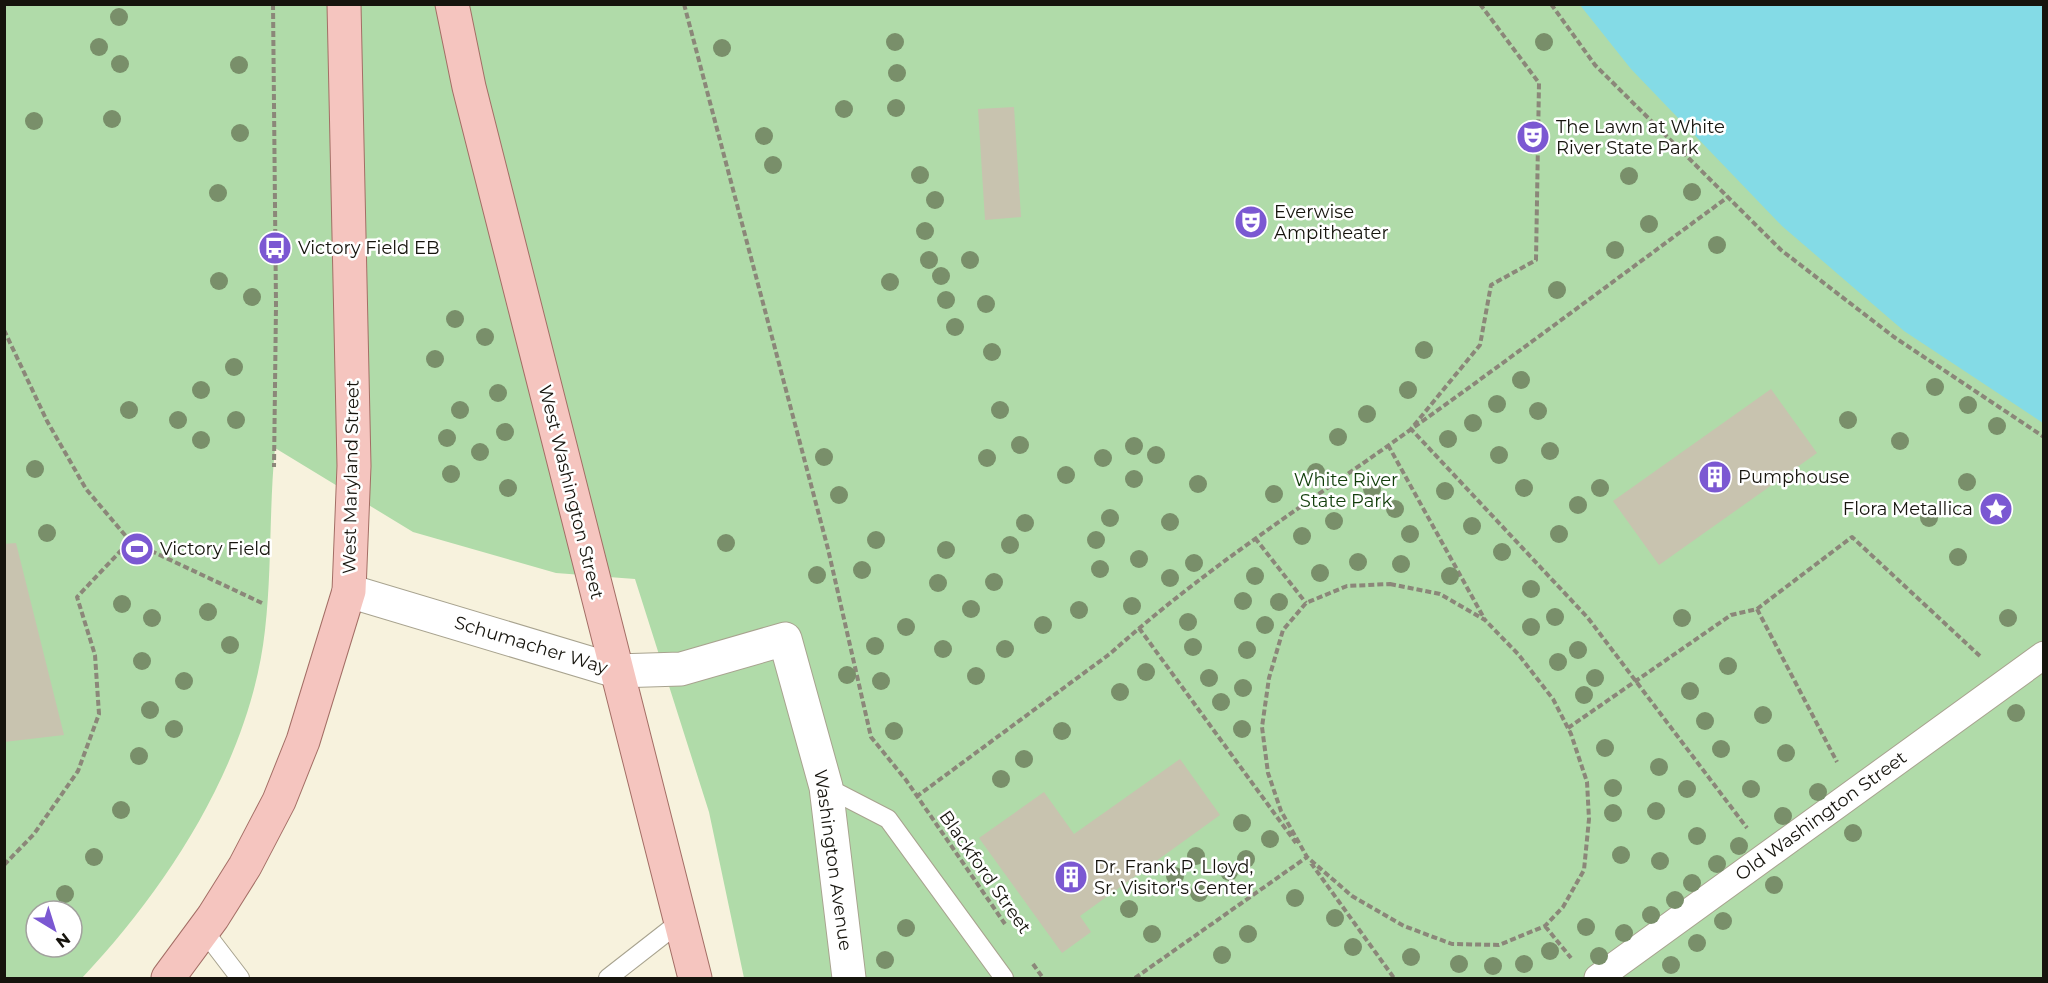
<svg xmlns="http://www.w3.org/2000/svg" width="2048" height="983" viewBox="0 0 2048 983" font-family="Montserrat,sans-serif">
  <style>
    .green { fill: #b0dba9; fill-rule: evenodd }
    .water { fill: #84dbe6 }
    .building { fill: #c8c3af }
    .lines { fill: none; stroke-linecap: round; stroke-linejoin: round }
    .service-casing { stroke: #a8a38f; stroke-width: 20 }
    .pedestrian-casing { stroke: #a8a38f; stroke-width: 29 }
    .minor-casing { stroke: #a8a38f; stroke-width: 35 }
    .primary-casing { stroke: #a36e65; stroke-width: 35 }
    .path { stroke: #8b8779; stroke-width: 4; stroke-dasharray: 6 3; stroke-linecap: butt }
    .service { stroke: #fff; stroke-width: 18 }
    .pedestrian { stroke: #fff; stroke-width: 27 }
    .minor { stroke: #fff; stroke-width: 33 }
    .primary { stroke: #f5c5bf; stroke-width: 33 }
    .tree { fill: #798f6a }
    .labels { text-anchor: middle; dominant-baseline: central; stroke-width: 5; stroke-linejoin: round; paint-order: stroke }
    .poi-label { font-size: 18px; fill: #16140d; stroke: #fff; text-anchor: start }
    .street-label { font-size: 18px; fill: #16140d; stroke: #fff }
    .park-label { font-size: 18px; fill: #123e0b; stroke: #fff }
  </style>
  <rect width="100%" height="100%" fill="#f7f2dd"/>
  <path class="green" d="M5 5H2043V978H744L709 812 635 579 556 573 413 532 275 448C269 508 272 570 265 630 251 759 169 886 82 978H5ZM36 911H72V947H36Z"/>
  <path class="water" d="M1580 5H2043V423L1904 331 1782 226 1631 69Z"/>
  <path class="building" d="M1014 107 1021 217 985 220 978 109Z
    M1771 389 1817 453 1659 565 1613 501Z
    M16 543 64 735 4 742V544Z
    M1180 759 1220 815 1080 916 1091 932 1062 953 979 838 1044 792 1074 834Z"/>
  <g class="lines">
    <defs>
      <path id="service" d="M826 787 888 819 1004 978
        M204 931 240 978
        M608 978 681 921"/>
      <path id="pedestrian" d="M1598 978 2044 655"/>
      <path id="minor" d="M349 591 616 671 681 669 785 639 826 787 849 978"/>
      <path id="primary" d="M452 4 469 87 695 978
        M168 978 213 917 245 866 279 801 303 741 349 591 354 466 344 4"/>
    </defs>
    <use href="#service" class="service-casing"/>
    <use href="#pedestrian" class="pedestrian-casing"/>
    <use href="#minor" class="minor-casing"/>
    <use href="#primary" class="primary-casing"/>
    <path class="path" d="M273 4 276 305 274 467
      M684 4 828 549 871 737 906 780 1005 924
      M1480 4 1539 83 1536 260 1491 285 1480 345 1411 429 1588 618 1747 828
      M1551 4 1595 65 1781 250 1894 337 2044 437
      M4 330 47 421 86 489 130 541 264 604
      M1388 445 1485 620
      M1255 538 1306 603
      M1390 584 1440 594 1485 620 1518 654 1553 699 1571 734 1587 782 1589 819 1584 870 1563 907 1545 926 1499 945 1452 944 1404 926 1352 896 1307 857 1281 811 1268 773 1262 727 1269 678 1283 630 1306 603 1347 586Z
      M1757 609 1837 762
      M1139 628 1296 843
      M1568 728 1731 615 1757 609 1852 537 1982 658
      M916 797 1111 653C1205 568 1311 501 1413 428 1519 352 1623 274 1728 197
      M1311 863 1394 978
      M4 865 34 834 78 771 99 714 95 655 77 597 130 541
      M1545 926 1571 958
      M1033 964 1043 978
      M1135 978 1307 857"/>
    <use href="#service" class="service"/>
    <use href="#pedestrian" class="pedestrian"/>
    <use href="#minor" class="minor"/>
    <use href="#primary" class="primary"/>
  </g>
  <g class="tree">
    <circle cx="119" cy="17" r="9"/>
    <circle cx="895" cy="42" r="9"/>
    <circle cx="1544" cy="42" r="9"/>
    <circle cx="99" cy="47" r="9"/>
    <circle cx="722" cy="48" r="9"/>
    <circle cx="120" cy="64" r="9"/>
    <circle cx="239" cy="65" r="9"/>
    <circle cx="897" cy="73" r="9"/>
    <circle cx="896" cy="108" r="9"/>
    <circle cx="844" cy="109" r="9"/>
    <circle cx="112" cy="119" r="9"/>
    <circle cx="34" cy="121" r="9"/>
    <circle cx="240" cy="133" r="9"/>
    <circle cx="764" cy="136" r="9"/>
    <circle cx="773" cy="165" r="9"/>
    <circle cx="920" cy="175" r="9"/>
    <circle cx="1629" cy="176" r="9"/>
    <circle cx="1692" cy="192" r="9"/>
    <circle cx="218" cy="193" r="9"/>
    <circle cx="935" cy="200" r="9"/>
    <circle cx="1649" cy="224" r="9"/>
    <circle cx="925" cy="231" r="9"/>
    <circle cx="1717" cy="245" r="9"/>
    <circle cx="1615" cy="250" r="9"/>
    <circle cx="929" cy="260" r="9"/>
    <circle cx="970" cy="260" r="9"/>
    <circle cx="941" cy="276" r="9"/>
    <circle cx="219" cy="281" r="9"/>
    <circle cx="890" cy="282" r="9"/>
    <circle cx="1557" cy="290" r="9"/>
    <circle cx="252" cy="297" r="9"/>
    <circle cx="946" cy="300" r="9"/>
    <circle cx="986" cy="304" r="9"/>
    <circle cx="455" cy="319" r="9"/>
    <circle cx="955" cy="327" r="9"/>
    <circle cx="485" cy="337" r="9"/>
    <circle cx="1424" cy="350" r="9"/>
    <circle cx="992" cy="352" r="9"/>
    <circle cx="435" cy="359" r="9"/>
    <circle cx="234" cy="367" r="9"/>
    <circle cx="1521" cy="380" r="9"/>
    <circle cx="1935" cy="387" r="9"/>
    <circle cx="201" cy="390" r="9"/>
    <circle cx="1408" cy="390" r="9"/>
    <circle cx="498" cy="393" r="9"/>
    <circle cx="1497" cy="404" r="9"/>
    <circle cx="1968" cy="405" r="9"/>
    <circle cx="129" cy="410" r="9"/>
    <circle cx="460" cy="410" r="9"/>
    <circle cx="1000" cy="410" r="9"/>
    <circle cx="1538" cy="411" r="9"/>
    <circle cx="1367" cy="414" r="9"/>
    <circle cx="178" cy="420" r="9"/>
    <circle cx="236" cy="420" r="9"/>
    <circle cx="1848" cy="420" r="9"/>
    <circle cx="1473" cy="423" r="9"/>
    <circle cx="1997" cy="426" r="9"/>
    <circle cx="505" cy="432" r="9"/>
    <circle cx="1338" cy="437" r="9"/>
    <circle cx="447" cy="438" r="9"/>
    <circle cx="1448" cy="439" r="9"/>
    <circle cx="201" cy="440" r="9"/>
    <circle cx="1900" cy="441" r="9"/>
    <circle cx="1020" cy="445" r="9"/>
    <circle cx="1134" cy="446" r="9"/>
    <circle cx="1550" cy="451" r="9"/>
    <circle cx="480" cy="452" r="9"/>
    <circle cx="1156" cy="455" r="9"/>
    <circle cx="1499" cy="455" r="9"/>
    <circle cx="824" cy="457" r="9"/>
    <circle cx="987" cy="458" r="9"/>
    <circle cx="1103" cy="458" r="9"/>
    <circle cx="35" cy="469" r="9"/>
    <circle cx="1316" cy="472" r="9"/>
    <circle cx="451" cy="474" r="9"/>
    <circle cx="1066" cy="475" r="9"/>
    <circle cx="1134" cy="479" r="9"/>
    <circle cx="1967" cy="482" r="9"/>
    <circle cx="1198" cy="484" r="9"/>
    <circle cx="508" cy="488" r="9"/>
    <circle cx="1524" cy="488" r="9"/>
    <circle cx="1600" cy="488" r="9"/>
    <circle cx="1372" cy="489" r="9"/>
    <circle cx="1445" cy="491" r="9"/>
    <circle cx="1274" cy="494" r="9"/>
    <circle cx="839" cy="495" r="9"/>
    <circle cx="1578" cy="505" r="9"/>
    <circle cx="1395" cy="509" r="9"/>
    <circle cx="1110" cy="518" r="9"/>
    <circle cx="1929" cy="518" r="9"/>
    <circle cx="1334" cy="521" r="9"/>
    <circle cx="1170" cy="522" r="9"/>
    <circle cx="1025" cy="523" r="9"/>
    <circle cx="1472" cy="526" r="9"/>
    <circle cx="47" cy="533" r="9"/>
    <circle cx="1410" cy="534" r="9"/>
    <circle cx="1559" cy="534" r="9"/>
    <circle cx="1302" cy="536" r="9"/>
    <circle cx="876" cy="540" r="9"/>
    <circle cx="1096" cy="540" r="9"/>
    <circle cx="726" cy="543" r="9"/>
    <circle cx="1010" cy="545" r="9"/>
    <circle cx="946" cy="550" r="9"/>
    <circle cx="1502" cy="552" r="9"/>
    <circle cx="1958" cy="557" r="9"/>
    <circle cx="1139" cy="559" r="9"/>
    <circle cx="1358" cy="562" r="9"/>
    <circle cx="1194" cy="563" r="9"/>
    <circle cx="1401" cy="564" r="9"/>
    <circle cx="1100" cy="569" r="9"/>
    <circle cx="862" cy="570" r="9"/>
    <circle cx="1320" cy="573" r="9"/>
    <circle cx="817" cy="575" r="9"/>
    <circle cx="1255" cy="576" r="9"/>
    <circle cx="1450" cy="576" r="9"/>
    <circle cx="1170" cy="578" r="9"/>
    <circle cx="994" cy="582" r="9"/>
    <circle cx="938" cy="583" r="9"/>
    <circle cx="1531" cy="589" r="9"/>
    <circle cx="1243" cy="601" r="9"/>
    <circle cx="1279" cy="602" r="9"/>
    <circle cx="122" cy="604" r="9"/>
    <circle cx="1132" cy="606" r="9"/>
    <circle cx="971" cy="609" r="9"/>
    <circle cx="1079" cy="610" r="9"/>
    <circle cx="208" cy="612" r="9"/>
    <circle cx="1555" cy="617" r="9"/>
    <circle cx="152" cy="618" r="9"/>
    <circle cx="1682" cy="618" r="9"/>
    <circle cx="2008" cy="618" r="9"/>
    <circle cx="1188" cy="622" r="9"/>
    <circle cx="1043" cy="625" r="9"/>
    <circle cx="1265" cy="625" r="9"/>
    <circle cx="906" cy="627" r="9"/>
    <circle cx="1531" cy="627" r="9"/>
    <circle cx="230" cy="645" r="9"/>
    <circle cx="875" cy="646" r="9"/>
    <circle cx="1193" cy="647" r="9"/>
    <circle cx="943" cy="649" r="9"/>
    <circle cx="1005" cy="649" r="9"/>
    <circle cx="1247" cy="650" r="9"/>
    <circle cx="1578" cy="650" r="9"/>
    <circle cx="142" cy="661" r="9"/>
    <circle cx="1558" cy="662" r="9"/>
    <circle cx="1728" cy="666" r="9"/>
    <circle cx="1146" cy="672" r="9"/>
    <circle cx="847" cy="675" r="9"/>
    <circle cx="976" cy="676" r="9"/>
    <circle cx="1209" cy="678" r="9"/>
    <circle cx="1595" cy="678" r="9"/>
    <circle cx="184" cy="681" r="9"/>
    <circle cx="881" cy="681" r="9"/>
    <circle cx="1243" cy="688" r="9"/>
    <circle cx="1690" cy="691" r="9"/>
    <circle cx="1120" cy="692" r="9"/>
    <circle cx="1584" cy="695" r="9"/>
    <circle cx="1221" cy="702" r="9"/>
    <circle cx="150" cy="710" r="9"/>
    <circle cx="2016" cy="713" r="9"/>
    <circle cx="1763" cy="715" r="9"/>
    <circle cx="1705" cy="721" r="9"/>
    <circle cx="174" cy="729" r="9"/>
    <circle cx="1242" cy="729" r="9"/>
    <circle cx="894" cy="731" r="9"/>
    <circle cx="1062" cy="731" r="9"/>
    <circle cx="1605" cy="748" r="9"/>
    <circle cx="1721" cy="749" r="9"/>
    <circle cx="1786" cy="753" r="9"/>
    <circle cx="139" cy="756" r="9"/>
    <circle cx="1024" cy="759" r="9"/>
    <circle cx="1659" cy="767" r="9"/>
    <circle cx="1001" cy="779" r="9"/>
    <circle cx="1613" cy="788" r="9"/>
    <circle cx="1687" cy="789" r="9"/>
    <circle cx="1751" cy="789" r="9"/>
    <circle cx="1818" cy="792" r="9"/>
    <circle cx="121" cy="810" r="9"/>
    <circle cx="1656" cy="811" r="9"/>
    <circle cx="1613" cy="813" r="9"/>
    <circle cx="1783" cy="816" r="9"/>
    <circle cx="1242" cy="823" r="9"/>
    <circle cx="1853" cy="833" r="9"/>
    <circle cx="1697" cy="836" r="9"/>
    <circle cx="1270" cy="839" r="9"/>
    <circle cx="1739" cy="846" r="9"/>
    <circle cx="1621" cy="855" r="9"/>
    <circle cx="1196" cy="856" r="9"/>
    <circle cx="94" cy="857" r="9"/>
    <circle cx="1246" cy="859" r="9"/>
    <circle cx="1660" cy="861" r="9"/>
    <circle cx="1717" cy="864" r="9"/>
    <circle cx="1229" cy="872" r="9"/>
    <circle cx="1175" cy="876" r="9"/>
    <circle cx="1692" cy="883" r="9"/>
    <circle cx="1774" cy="885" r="9"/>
    <circle cx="1199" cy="893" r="9"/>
    <circle cx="65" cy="894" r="9"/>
    <circle cx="1295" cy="898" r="9"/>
    <circle cx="1675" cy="900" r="9"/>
    <circle cx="1129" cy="909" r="9"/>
    <circle cx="1651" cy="915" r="9"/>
    <circle cx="1335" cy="918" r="9"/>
    <circle cx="1723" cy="921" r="9"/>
    <circle cx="1586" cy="927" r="9"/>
    <circle cx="906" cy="928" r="9"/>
    <circle cx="1624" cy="933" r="9"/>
    <circle cx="1152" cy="934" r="9"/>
    <circle cx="1248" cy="934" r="9"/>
    <circle cx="1697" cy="943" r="9"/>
    <circle cx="1353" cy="947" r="9"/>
    <circle cx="1550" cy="951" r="9"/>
    <circle cx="1222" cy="955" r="9"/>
    <circle cx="1599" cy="956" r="9"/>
    <circle cx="1411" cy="957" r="9"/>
    <circle cx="885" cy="960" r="9"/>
    <circle cx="1459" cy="964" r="9"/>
    <circle cx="1524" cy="964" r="9"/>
    <circle cx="1671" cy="965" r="9"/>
    <circle cx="1493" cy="966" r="9"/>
  </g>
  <defs>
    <symbol id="theatre-disc" viewBox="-11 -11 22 22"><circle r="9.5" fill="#7b58d2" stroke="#fff"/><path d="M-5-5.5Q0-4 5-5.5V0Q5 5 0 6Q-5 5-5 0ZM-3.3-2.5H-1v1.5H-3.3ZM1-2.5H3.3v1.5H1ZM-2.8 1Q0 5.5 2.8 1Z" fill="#fff"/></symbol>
    <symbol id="bus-disc" viewBox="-11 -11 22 22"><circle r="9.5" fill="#7b58d2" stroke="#fff"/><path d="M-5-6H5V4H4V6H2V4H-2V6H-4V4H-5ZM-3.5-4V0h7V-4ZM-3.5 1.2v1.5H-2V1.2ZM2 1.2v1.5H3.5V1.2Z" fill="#fff"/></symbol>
    <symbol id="building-disc" viewBox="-11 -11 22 22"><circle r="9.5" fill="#7b58d2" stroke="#fff"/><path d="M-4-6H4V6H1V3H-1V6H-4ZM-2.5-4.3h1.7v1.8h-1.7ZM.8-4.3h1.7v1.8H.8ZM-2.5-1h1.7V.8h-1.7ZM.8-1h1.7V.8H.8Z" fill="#fff"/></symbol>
    <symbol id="sight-disc" viewBox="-11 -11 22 22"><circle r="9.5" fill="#7b58d2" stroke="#fff"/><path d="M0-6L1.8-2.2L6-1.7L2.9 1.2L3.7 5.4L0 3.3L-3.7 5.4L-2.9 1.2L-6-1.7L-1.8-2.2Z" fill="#fff"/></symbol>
    <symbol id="stadium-disc" viewBox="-11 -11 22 22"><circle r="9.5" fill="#7b58d2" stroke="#fff"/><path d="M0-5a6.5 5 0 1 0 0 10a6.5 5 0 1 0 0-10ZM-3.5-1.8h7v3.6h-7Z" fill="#fff"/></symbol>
  </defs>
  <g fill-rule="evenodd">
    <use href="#theatre-disc" x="1514" y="118" width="38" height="38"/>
    <use href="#theatre-disc" x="1232" y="203" width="38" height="38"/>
    <use href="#bus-disc" x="256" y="229" width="38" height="38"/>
    <use href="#building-disc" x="1696" y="458" width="38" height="38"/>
    <use href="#sight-disc" x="1977" y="490" width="38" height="38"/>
    <use href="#stadium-disc" x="118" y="530" width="38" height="38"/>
    <use href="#building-disc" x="1052" y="858" width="38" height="38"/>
  </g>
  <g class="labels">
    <g class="poi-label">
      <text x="1556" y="127">The Lawn at White<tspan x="1556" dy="21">River State Park</tspan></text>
      <text x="1274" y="212">Everwise<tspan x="1274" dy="21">Ampitheater</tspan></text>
      <text x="298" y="248">Victory Field EB</text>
      <text x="1738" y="477">Pumphouse</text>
      <text x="1973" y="509" text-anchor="end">Flora Metallica</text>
      <text x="160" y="549">Victory Field</text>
      <text x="1094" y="867">Dr. Frank P. Lloyd,<tspan x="1094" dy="21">Sr. Visitor's Center</tspan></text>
    </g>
    <g class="street-label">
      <text transform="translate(351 477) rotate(-89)">West Maryland Street</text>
      <text transform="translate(571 492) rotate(76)">West Washington Street</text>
      <text transform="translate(531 645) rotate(17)">Schumacher Way</text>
      <text transform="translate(1821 816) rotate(-36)">Old Washington Street</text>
      <text transform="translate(833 860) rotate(82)">Washington Avenue</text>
      <text transform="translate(985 872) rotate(55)">Blackford Street</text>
    </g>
    <g class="park-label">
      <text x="1346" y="480">White River<tspan x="1346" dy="21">State Park</tspan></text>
    </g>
  </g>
  <rect width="2048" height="983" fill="none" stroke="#16140d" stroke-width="12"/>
  <g transform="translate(54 929) rotate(142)"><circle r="28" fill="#ffffff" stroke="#a2a19e" stroke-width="1.5"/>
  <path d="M0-4.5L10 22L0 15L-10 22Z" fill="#7b58d2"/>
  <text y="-9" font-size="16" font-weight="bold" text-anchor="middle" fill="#16140d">N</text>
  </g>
</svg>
